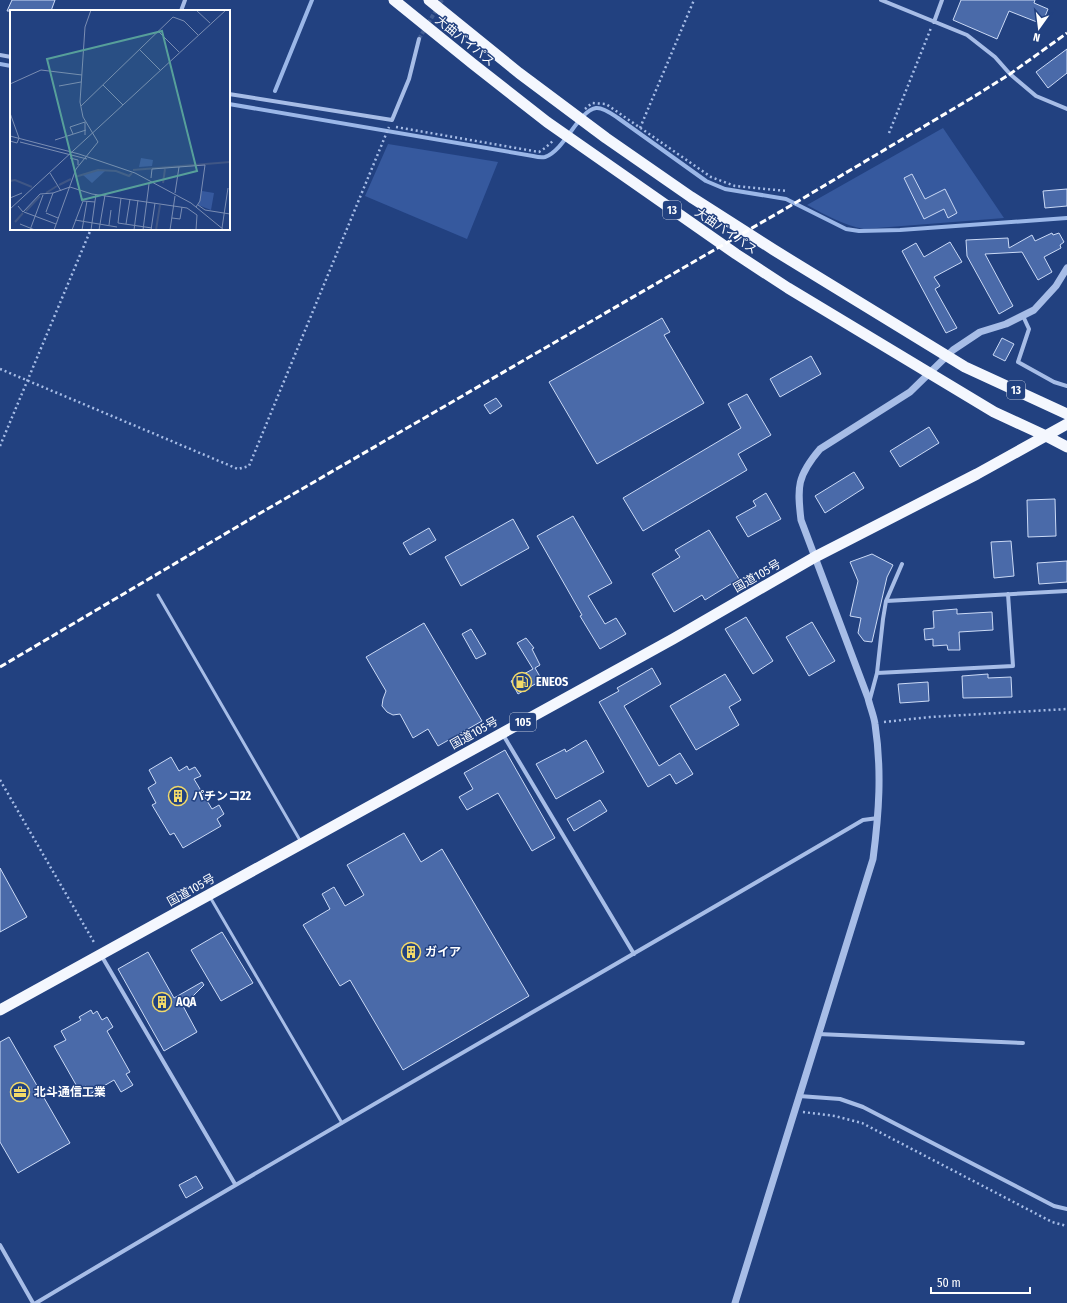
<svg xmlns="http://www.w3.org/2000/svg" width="1067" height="1303" viewBox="0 0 1067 1303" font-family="'Fira Sans Condensed','Noto Sans JP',sans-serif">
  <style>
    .green { fill: #36599e }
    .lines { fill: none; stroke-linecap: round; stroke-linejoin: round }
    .stream { stroke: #9bb7e8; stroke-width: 4 }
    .building { fill: #4a6aa9; stroke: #cbdaf6 }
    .minor-tunnel { stroke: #435e93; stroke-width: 4; stroke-dasharray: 4 2; stroke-linecap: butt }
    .path { stroke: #a7bde7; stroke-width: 2.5; stroke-dasharray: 2 3; stroke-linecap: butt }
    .service { stroke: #a7bde7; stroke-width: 3 }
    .minor { stroke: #a7bde7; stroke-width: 4 }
    .tertiary { stroke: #a7bde7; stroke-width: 7 }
    .trunk { stroke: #f4f7fe; stroke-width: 11 }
    .rail { stroke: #fff; stroke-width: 3; stroke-dasharray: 7 3; stroke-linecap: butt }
    .labels { text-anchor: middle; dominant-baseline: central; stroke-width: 3; stroke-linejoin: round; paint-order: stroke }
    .shield { fill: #224180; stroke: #bdc6d9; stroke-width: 1 }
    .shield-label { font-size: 11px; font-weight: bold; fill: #fff }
    .street-label { font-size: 12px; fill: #fff; stroke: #224180 }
    .poi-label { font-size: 12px; font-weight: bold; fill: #fff; stroke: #224180; text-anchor: start }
    .inset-river { fill: none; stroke: #3f5685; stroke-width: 2 }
    .inset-road { fill: none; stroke: #7a8db3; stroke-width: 1 }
    .view { fill: #579f9a; fill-opacity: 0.15; stroke: #579f9a; stroke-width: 2 }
    .inset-edge { fill: none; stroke: #fff; stroke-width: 2 }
  </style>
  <rect width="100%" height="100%" fill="#224180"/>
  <path class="green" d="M943 128 1004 218 864 229C843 225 826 215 807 205Z
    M388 144 498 162 467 239 365 196Z"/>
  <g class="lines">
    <path class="stream" d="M0 64 11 66
      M275 91 312 0
      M229 104 533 156C537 157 541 158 545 157 565 150 578 111 596 108 603 107 612 114 618 118L706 181 725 189 786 199 846 229 859 231 900 230 1067 218"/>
  </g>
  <path class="building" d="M12 0H55L51 11H7Z
    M961 0H1035L1034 3 1048 9 1042 24 1009 11 997 39 953 20Z
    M1067 49V73L1048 88 1036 72Z
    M912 174 925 199 945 189 957 213 948 218 944 209 924 219 904 178Z
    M1067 189V206L1045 208 1043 191Z
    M1052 233 1053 235 1059 233 1064 242 1060 245 1061 248 1044 257 1052 272 1038 280 1022 252 985 254 1013 306 999 314 967 256 966 240 1008 238 1009 248 1032 235 1035 241Z
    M950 242 962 262 934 277 940 286 935 289 957 328 946 333 902 251 916 243 924 257Z
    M662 318 670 332 664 335 704 403 597 464 549 382Z
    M1002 338 1014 344 1005 361 993 355Z
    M811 356 821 374 780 397 770 379Z
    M747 394 771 435 738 454 747 470 643 531 623 498 741 428 728 404Z
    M496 398 502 406 490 414 484 405Z
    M929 427 939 443 900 467 890 451Z
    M854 472 864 488 825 513 815 496Z
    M766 493 781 519 748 537 736 517 756 506 753 501Z
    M1055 499 1056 536 1028 537 1027 500Z
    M573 516 612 583 588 596 605 624 616 618 626 634 600 649 580 616 582 615 537 536Z
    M513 519 529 548 461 586 445 557Z
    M429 528 436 540 410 555 403 543Z
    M709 530 739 579 705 600 702 595 674 612 652 574 680 557 675 550Z
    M1011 541 1014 576 994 578 991 542Z
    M872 554 893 565 887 577 872 642 864 641 858 633 861 618 850 616 858 581 850 562Z
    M1067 561V582L1039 584 1037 563Z
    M957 609V614L992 612 993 630 959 632 960 650H948L947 645 933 646V639L925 640 924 629 934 628 933 611Z
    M746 617 773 661 753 674 725 629Z
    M812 622 835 661 809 676 786 637Z
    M424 623 482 721 438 746 428 729 413 738 400 714 393 715 387 712 382 706 383 699 386 691 366 657Z
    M471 629 486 654 476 659 462 634Z
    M526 638 534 648 532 649 540 665 535 668 542 680 518 694 511 681 533 669 517 643Z
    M652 668 661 684 624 706 659 766 680 753 693 774 676 784 670 774 648 787 599 702 619 691 617 688Z
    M725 674 741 700 729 707 739 725 696 750 670 706Z
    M988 674V678L1011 677 1012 697 963 698 962 676Z
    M928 682 929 701 900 703 898 684Z
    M586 740 604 772 556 799 536 764 565 749 566 752Z
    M505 750 555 838 532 851 498 793 467 810 459 797 473 789 464 773Z
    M171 757 179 771 187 766 189 770 195 767 201 776 194 779 212 809 219 805 224 814 217 819 221 826 183 848 174 833 170 835 152 805 156 803 148 788 156 783 149 770Z
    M600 800 607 811 574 831 567 819Z
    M404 833 421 862 442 849 529 996 403 1070 350 980 340 986 303 925 330 909 322 894 334 887 345 906 364 895 347 865Z
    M0 868 27 917 0 932Z
    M222 932 253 983 221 1001 191 950Z
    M148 952 174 998 202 982 204 985 183 1006 197 1032 164 1051 118 969Z
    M91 1010 93 1014 97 1011 102 1020 107 1017 113 1027 107 1031 130 1072 126 1074 133 1085 121 1092 114 1080 90 1094 86 1086 79 1090 54 1046 66 1040 61 1031 81 1020 79 1017Z
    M9 1037 70 1143 18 1173 0 1142V1042Z
    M196 1176 203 1188 186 1198 179 1185Z"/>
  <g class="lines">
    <path class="minor-tunnel" d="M419 39 442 0"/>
    <path class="path" d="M585 109 592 103 606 104 711 177 735 186 787 191
      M396 127 539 152 545 148 554 140
      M640 128 694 0
      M889 133 931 28
      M0 369 238 469 249 466 389 127
      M0 446 91 229
      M884 722 930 717 1067 709
      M0 780 95 944
      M803 1112 835 1116 862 1123 1052 1222 1067 1226"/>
    <path class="service" d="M158 595 301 842
      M210 897 342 1123"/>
    <path class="minor" d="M881 0 967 35 995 57 1010 74 1036 96 1067 109
      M181 11 185 0
      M934 22 942 0
      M0 55 11 57
      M229 94 392 120 409 79 419 39
      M1023 316 1029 329 1018 362 1054 382 1067 386
      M886 601 1067 591
      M877 673 1013 666 1008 594
      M870 699 877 673 883 619 886 601 902 564
      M502 733 634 954
      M101 955 235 1184
      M818 1034 1023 1043
      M799 1096 840 1099 863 1107 1054 1206 1067 1209
      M0 1245 33 1303
      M36 1303C310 1139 587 982 863 820L878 818"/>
    <path class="tertiary" d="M735 1303 873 859C879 813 882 771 875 724 874 716 870 707 868 698L801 520C797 487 797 476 820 449L910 392 953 350 980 332 1006 324 1034 310 1056 286 1067 268"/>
    <path class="trunk" d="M394 0 473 64 547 122 736 254 788 288 994 412 1046 436 1067 447
      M429 0 519 73 606 138 691 197 774 250 965 367 1067 414
      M0 1010 673 639 815 557 977 474 1067 424"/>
    <path class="rail" d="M0 667 257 515 790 206 970 99 1010 74 1067 33"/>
  </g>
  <defs>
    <symbol id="fuel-ring" viewBox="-11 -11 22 22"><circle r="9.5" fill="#224180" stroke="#f3da69" stroke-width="1.5"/><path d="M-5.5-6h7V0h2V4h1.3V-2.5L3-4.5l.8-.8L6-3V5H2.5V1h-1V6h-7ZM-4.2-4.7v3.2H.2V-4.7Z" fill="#f3da69"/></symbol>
    <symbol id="building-ring" viewBox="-11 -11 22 22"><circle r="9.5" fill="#224180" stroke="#f3da69" stroke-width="1.5"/><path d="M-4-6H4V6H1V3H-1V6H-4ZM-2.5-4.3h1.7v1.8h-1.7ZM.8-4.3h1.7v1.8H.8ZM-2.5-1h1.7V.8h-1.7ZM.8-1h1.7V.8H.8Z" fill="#f3da69"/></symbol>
    <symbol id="office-ring" viewBox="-11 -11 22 22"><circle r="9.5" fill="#224180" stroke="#f3da69" stroke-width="1.5"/><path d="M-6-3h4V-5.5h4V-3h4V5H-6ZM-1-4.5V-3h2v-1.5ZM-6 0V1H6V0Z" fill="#f3da69"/></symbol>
  </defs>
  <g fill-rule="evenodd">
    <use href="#fuel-ring" x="511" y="671" width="22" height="22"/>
    <use href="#building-ring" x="167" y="785" width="22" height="22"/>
    <use href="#building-ring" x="400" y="941" width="22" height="22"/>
    <use href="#building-ring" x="151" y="991" width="22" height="22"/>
    <use href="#office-ring" x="9" y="1081" width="22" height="22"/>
  </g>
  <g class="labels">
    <g class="shield">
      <rect x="663" y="201" width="18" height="18" rx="3"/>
      <rect x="1007" y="381" width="18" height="18" rx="3"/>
      <rect x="510" y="713" width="26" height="18" rx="3"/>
    </g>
    <g class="shield-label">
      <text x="672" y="210">13</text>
      <text x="1016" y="390">13</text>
      <text x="523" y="722">105</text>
    </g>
    <g class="street-label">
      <text transform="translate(465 41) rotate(39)">大曲バイパス</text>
      <text transform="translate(726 231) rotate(34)">大曲バイパス</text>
      <text transform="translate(757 576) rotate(-30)">国道105号</text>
      <text transform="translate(474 733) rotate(-29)">国道105号</text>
      <text transform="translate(191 890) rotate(-29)">国道105号</text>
    </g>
    <g class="poi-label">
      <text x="536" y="682">ENEOS</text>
      <text x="192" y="796">パチンコ22</text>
      <text x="425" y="952">ガイア</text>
      <text x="176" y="1002">AQA</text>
      <text x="34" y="1092">北斗通信工業</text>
    </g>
  </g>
  <g transform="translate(10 10)">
    <rect width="220" height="220" fill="#224180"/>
    <path d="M131 148 143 150 142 156 129 157ZM88 160 95 161 82 173 73 165ZM192 181 204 183 201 200 188 195Z" fill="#36599e"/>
    <path class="inset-river" d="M123 160 220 152M65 167 88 160 106 161 119 166 122 163M0 171 5 170 22 177M153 173 155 159M49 175 61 169M36 183 47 176M16 201 30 186M5 212 13 203M146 220 150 195"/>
    <path class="inset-road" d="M186 0 200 13M149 22 169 42M130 40 150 60M0 74 31 60 72 65M93 75 113 95M49 76 71 72M71 96 163 7 174 11 188 25M0 103 9 128 7 133 0 131M75 112V125M63 124 60 117 75 112M0 126 69 144 125 163 181 193 214 220M45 130 76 120M10 132 77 149M60 148 68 150V155M40 163 51 181M141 168 142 159 195 155 190 191 186 197M165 183 169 157M0 188 12 183M188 195 195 200 220 204M8 196 13 202 30 184 43 183 60 177 82 184 177 198 187 205 186 220M0 199 216 0M14 202 46 214M36 202 43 183M36 203 48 208M162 208 170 209 172 197M65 210 107 217M108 213 142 218M108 213 111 188M10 214 25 220M116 214 120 189M99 215 101 200M212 218 218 178M20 220 33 185M44 220 66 159 88 132 73 107 70 92 75 17 81 0M62 220 73 191 85 192M72 220 77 191M81 220 86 184M89 220 95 185M124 220 128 190M133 220 139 174M141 220 145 193M160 220 165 186"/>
    <path class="view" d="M152 21 187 161 72 190 37 49Z"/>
    <rect width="220" height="220" class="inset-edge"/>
  </g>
  <g transform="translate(1039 28) rotate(194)" stroke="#224180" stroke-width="3" paint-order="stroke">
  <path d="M0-3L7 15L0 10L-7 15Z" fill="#ffffff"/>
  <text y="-6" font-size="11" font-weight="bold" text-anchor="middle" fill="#ffffff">N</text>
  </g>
  <path d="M931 1287v6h99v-6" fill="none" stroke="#ffffff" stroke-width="2"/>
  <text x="937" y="1287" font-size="12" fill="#ffffff" stroke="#224180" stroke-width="3" paint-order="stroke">50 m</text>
</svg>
